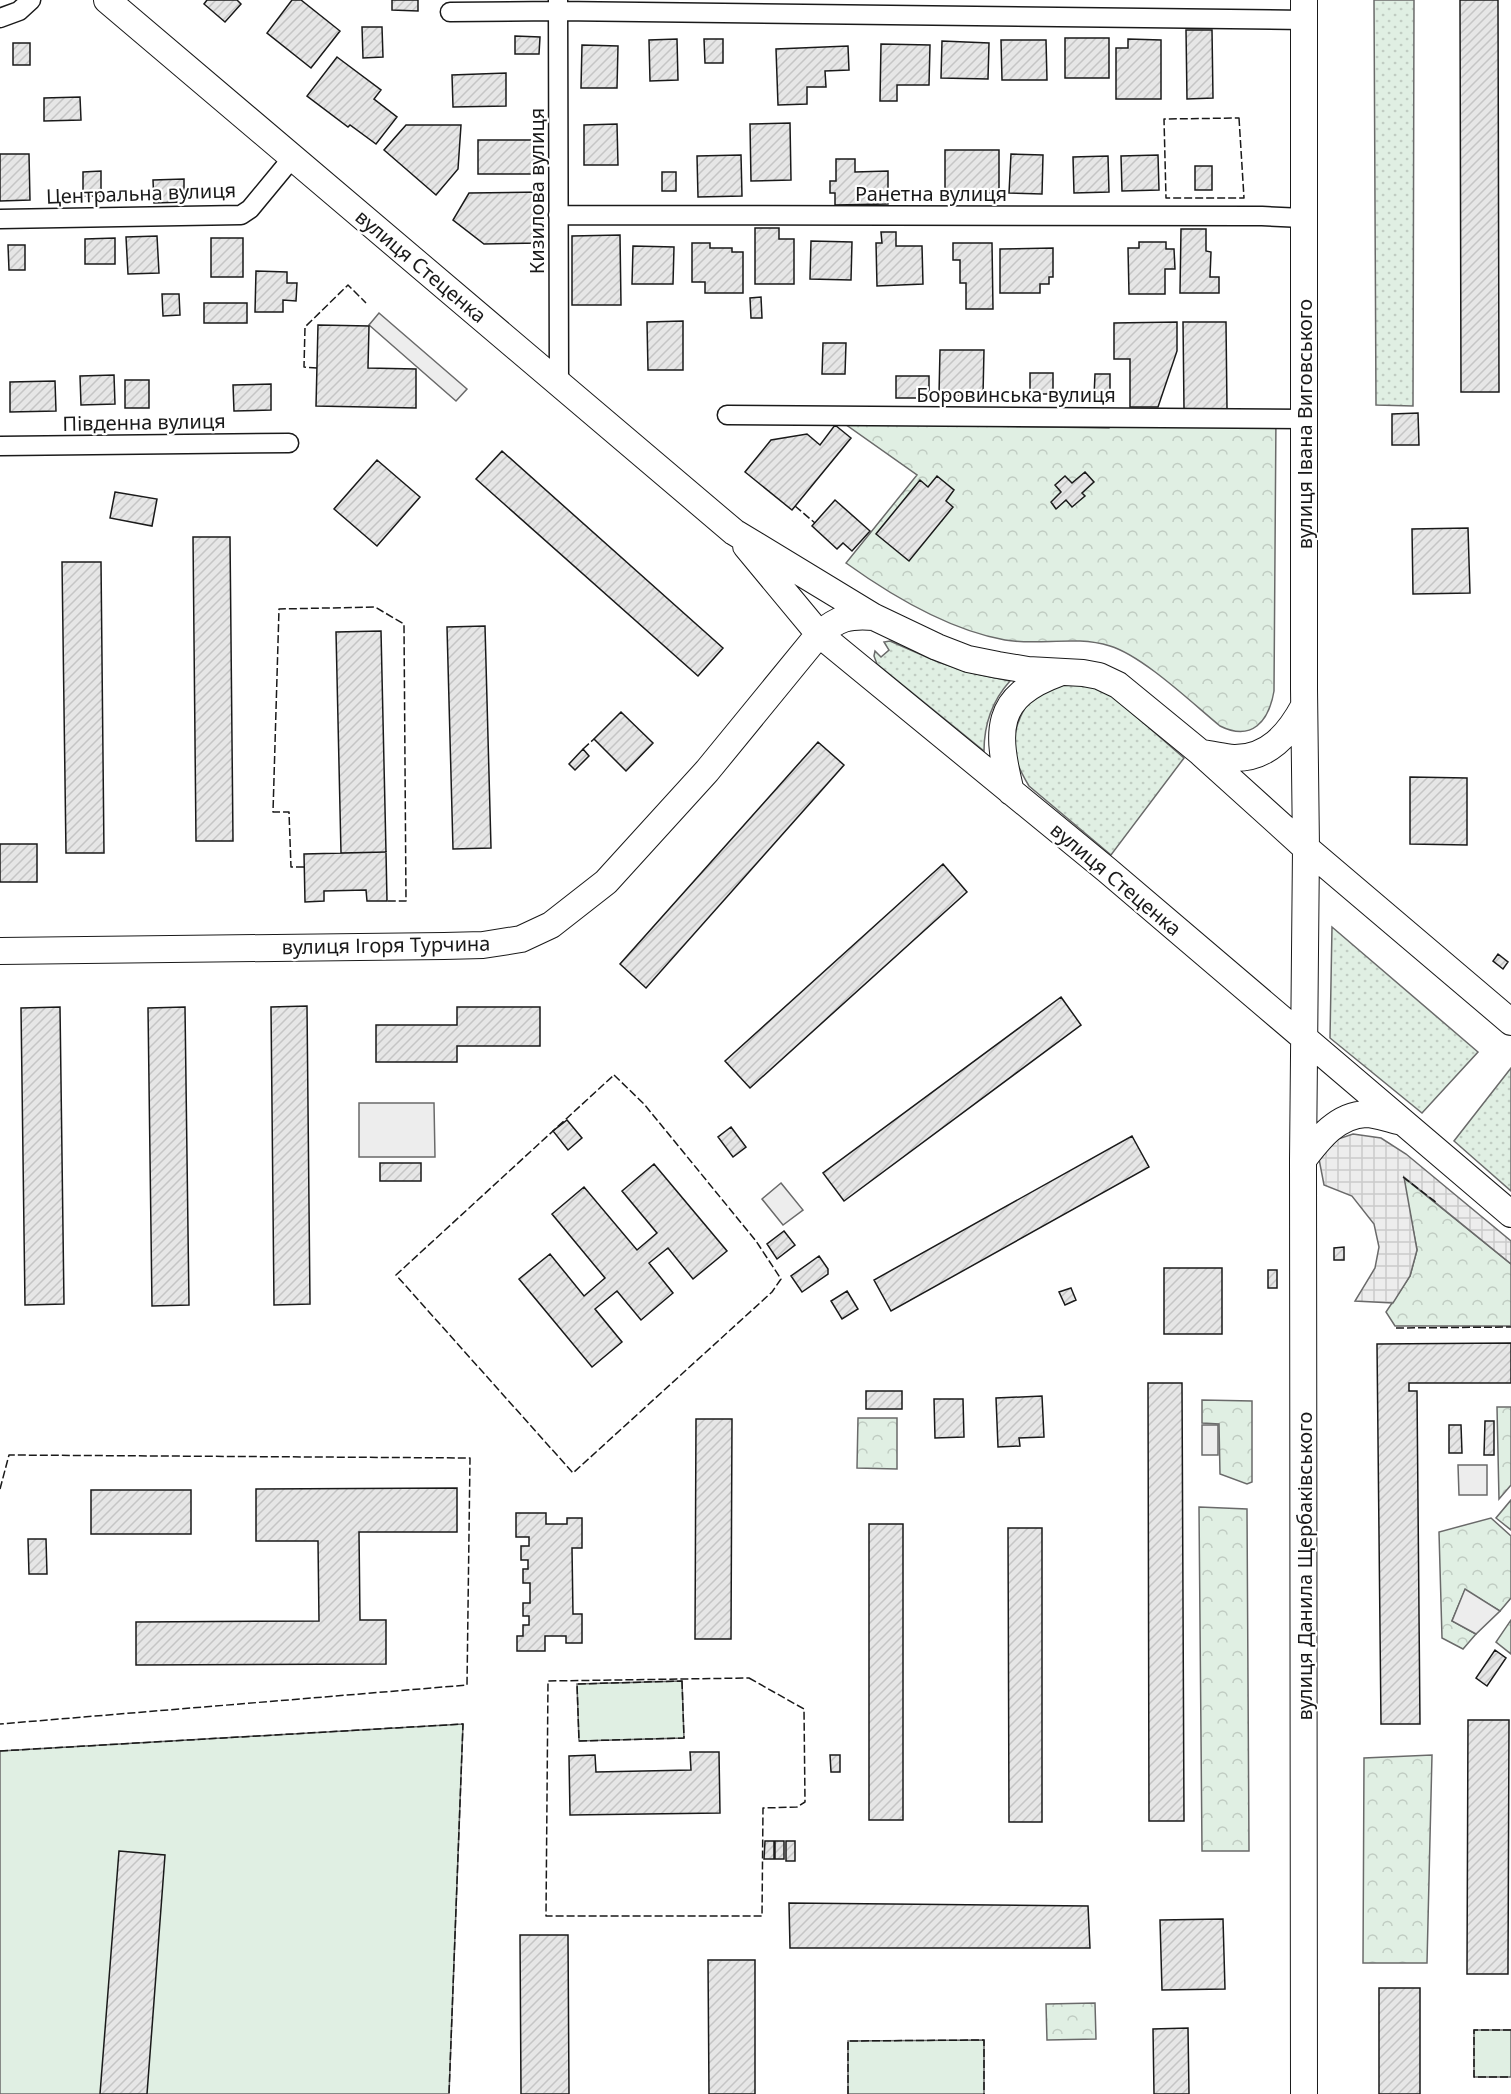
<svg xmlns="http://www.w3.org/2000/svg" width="1511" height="2094" viewBox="0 0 1511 2094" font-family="'Noto Sans',sans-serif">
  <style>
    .grass { fill: url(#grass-dots); stroke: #6a6a6a; stroke-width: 1.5 }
    .forest { fill: url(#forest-crowns); stroke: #6a6a6a; stroke-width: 1.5 }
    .garden { fill: #e0efe3; stroke: #6a6a6a; stroke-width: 1.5 }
    .parking { fill: #ededed; stroke: #6a6a6a; stroke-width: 1.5 }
    .plaza { fill: url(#plaza-grid); stroke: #6a6a6a; stroke-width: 1.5 }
    .building { fill: url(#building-hatch); stroke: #1a1a1a; stroke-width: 1.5 }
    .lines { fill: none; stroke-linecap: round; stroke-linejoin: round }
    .street-casing { stroke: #1a1a1a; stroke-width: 21 }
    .secondary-casing { stroke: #1a1a1a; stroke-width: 28 }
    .street { stroke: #fff; stroke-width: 18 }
    .secondary { stroke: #fff; stroke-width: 26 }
    .fence { stroke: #1a1a1a; stroke-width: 1.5; stroke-dasharray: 8 3; stroke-linecap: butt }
    .labels { text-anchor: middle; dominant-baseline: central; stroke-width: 4.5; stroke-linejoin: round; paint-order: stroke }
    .street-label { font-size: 20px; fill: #1a1a1a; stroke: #fff }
  </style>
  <defs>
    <pattern id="grass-dots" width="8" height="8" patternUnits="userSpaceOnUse" patternTransform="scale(1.5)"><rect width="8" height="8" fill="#e0efe3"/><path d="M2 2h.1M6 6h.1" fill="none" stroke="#c0ccc2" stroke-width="1.8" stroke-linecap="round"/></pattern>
    <pattern id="forest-crowns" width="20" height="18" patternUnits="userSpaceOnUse" patternTransform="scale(1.5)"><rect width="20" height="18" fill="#e0efe3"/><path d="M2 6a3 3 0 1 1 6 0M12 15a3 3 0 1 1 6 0" fill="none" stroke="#c0ccc2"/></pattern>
    <pattern id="plaza-grid" width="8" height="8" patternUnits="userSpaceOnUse" patternTransform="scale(1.5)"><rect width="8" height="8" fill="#ededed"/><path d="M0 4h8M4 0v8" fill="none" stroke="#cbcbcb"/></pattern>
    <pattern id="building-hatch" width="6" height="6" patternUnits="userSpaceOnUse" patternTransform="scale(1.5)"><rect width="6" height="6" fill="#e6e6e6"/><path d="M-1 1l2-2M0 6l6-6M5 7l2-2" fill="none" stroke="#c5c5c5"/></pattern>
  </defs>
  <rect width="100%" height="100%" fill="#fff"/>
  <path class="grass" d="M1374 0H1414L1413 406 1376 405Z
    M890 641 938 662 972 673 1010 681C992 701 984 725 984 751L877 664 874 656 875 651 881 657 889 650 884 642Z
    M1071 683 1093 687 1110 694 1184 758 1111 855 1029 786C1023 776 1018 767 1015 756 1010 732 1024 698 1047 687 1054 684 1064 684 1071 683Z
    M1332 927 1478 1052 1422 1113 1330 1038Z
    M1511 1068V1191L1454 1141Z"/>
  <path class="forest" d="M1114 412 1276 414 1274 691C1269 721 1252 742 1220 726 1192 703 1143 656 1110 646 1074 635 1040 646 1005 640 949 630 892 596 846 563L917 475 845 424 1109 428Z
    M1403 1177 1511 1264V1326H1395L1386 1312 1410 1276 1417 1250Z
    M1202 1400 1252 1401V1482L1247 1484 1220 1474 1219 1424 1202 1423Z
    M1497 1407H1511V1485L1499 1499Z
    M858 1418H897V1469L857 1468Z
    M1511 1500V1530L1496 1518Z
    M1199 1507 1247 1509 1249 1851H1202Z
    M1491 1518 1511 1536V1598L1500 1611 1465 1590 1452 1621 1476 1634 1463 1649 1442 1638 1439 1532Z
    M1511 1620V1654L1496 1642Z
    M1432 1755 1427 1963H1363L1364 1758Z
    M1095 2003 1096 2039 1047 2040 1046 2004Z"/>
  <path class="garden" d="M682 1681 684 1738 579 1741 577 1684Z
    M463 1724 449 2094H0V1751Z
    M1474 2030H1511V2077H1474Z
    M984 2040V2094H848V2041Z"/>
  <path class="parking" d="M379 313 467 389 456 401 369 325Z
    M359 1103H434L435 1157H359Z
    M781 1183 803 1210 783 1225 762 1199Z
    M1202 1425H1218V1455H1202Z
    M1458 1465H1487V1495H1459Z
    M1465 1589 1500 1611 1476 1634 1452 1621Z"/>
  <path class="plaza" d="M1353 1134 1381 1138 1406 1154 1511 1241V1264L1404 1177 1417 1250 1410 1276 1393 1303 1355 1301 1375 1268 1379 1247 1374 1224 1352 1196 1324 1185 1319 1159 1329 1142Z"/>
  <path class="building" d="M207 0H237L241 4 225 22 204 4Z
    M292 0H301L340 31 311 68 267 33Z
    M392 0H418V11L392 10Z
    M1460 0H1498L1499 392H1461Z
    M362 27H382L383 57 363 58Z
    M1186 30H1212L1213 98 1187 99Z
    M515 36 540 37 539 54H515Z
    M1065 38H1109V78H1065Z
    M677 39 678 80 650 81 649 40Z
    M704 39H723V63H705Z
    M1128 39 1161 40V99H1116V48H1128Z
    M1001 40H1046L1047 80H1002Z
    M942 41 989 43 988 79 941 78Z
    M13 43H30V65H13Z
    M881 44 930 45 929 85H897V101H880Z
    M582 45 618 46 617 88H581Z
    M848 46 849 70 825 71 826 87H807V104L778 105 776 49Z
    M337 57 381 90 374 99 397 117 376 144 350 125 348 127 307 96Z
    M506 73V106L453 107 452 75Z
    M80 97 81 120 44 121V98Z
    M790 123 791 180 751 181 750 124Z
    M617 124 618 165H584V125Z
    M406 125H461L458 169 436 195 384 150Z
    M478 140H542L541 174H478Z
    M945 150H999V193H945Z
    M0 154H29L30 200 0 201Z
    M1011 154 1043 155 1042 194 1009 193Z
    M741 155 742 196 698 197 697 156Z
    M1158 155 1159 190 1122 191 1121 156Z
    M1108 156 1109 192 1074 193 1073 157Z
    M836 159H855V172L888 171V204L835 205V193H830V181H836Z
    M1195 166H1212V190H1195Z
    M101 171V196H83V172Z
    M662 172H676V191H662Z
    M184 179V202L154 203 153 180Z
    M542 192 543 243 484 244 453 220 469 193Z
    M755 228H779V239H794V284H755Z
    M1181 229H1206V251L1211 252 1210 277H1219V293H1180Z
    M881 232H896V246H922L923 284 877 286 876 243H882Z
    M620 235 621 305H572V236Z
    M157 236 159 273 128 274 126 237Z
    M115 238V264H85V239Z
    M211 238H243V277H211Z
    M811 241 852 242 851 280 810 279Z
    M1139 242H1166V249H1174L1175 269H1165V294H1129L1128 248H1139Z
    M692 243H710V248H732V252H743V293H705V282H692Z
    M953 243H992L993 309H966V283H960V260H953Z
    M8 245H25V270H9Z
    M633 246 674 247 673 284H632Z
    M1053 248V277H1049V284H1040V293H1000V249Z
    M256 271 287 272V283H297L296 301 283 300V312H255Z
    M162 294H179L180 315 163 316Z
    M761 297 762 318H751L750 298Z
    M204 303H247V323H204Z
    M683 321V370H648L647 322Z
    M1177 322V351L1158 407H1130V359H1114V323Z
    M1183 322H1226L1227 409H1184Z
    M318 325 369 326 368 368 416 369V408L316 406Z
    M823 343H846L845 374H822Z
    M940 350H984L983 395H939Z
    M1030 373H1053V394H1030Z
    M1095 374H1110V397H1094Z
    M114 375 115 404 81 405 80 376Z
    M896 376H929V398H896Z
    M125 380H149V408H125Z
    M55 381 56 411 10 412V382Z
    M271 384V410L234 411 233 385Z
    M1418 413 1419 445H1392V414Z
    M835 425 851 438 792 510 745 472 771 440 807 434 820 445Z
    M502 451 723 648 698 676 476 479Z
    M377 460 420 497 377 546 334 509Z
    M1085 472 1094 482 1082 493 1085 496 1072 507 1066 500 1056 509 1051 502 1061 492 1055 485 1065 476 1072 483Z
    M937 476 954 490 946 501 953 507 909 561 876 534 920 480 928 487Z
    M115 492 157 499 152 526 110 518Z
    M835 500 870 531 852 551 843 543 837 549 812 526Z
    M1468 528 1470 593 1413 594 1412 529Z
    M193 537H230L233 841H196Z
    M62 562H101L104 853H66Z
    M485 626 491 848 453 849 447 627Z
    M381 631 386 852 341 853 336 632Z
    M621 712 653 743 626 771 594 739Z
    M818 742 844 765 646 988 620 964Z
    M583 749 589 756 575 770 569 764Z
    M1410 777 1467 778V845L1410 844Z
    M0 844H37V882H0Z
    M386 852 387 901H367L366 890 324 891V901L305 902 304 854Z
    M943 864 967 892 750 1088 725 1061Z
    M1498 954 1508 962 1503 969 1493 961Z
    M1061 997 1081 1025 844 1201 823 1173Z
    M307 1006 310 1304 274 1305 271 1007Z
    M60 1007 64 1304 25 1305 21 1008Z
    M185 1007 189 1305 152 1306 148 1008Z
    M457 1007H540V1046H457V1062H376V1025H457Z
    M567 1120 582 1138 568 1150 553 1131Z
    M731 1127 746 1147 733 1157 718 1137Z
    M1132 1136 1149 1167 891 1311 874 1280Z
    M380 1163H421V1181H380Z
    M654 1164 727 1251 693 1279 668 1248 649 1263 673 1293 641 1320 617 1291 595 1309 622 1342 592 1367 519 1279 550 1254 584 1296 605 1278 552 1214 584 1187 637 1250 657 1233 622 1191Z
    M784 1231 795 1245 777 1259 767 1244Z
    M1344 1247V1260H1334V1248Z
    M819 1256 828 1269V1274L802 1292 791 1276Z
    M1164 1268H1222V1334H1164Z
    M1268 1270H1277V1288H1268Z
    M1071 1288 1076 1300 1065 1305 1059 1292Z
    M847 1291 858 1309 842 1319 831 1301Z
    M1511 1343V1383H1409V1391H1417L1420 1724H1381L1377 1344Z
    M1148 1383H1182L1184 1821H1149Z
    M866 1391H902V1409H866Z
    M1042 1396 1044 1437 1019 1438 1020 1446 998 1447 996 1398Z
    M934 1399H963L964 1437 935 1438Z
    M696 1419H732L731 1639H695Z
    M1485 1421H1494V1455H1484Z
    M1449 1425H1461L1462 1453H1449Z
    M457 1488V1532H359L360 1620H386V1664L136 1665V1622L319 1621 318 1541H256V1489Z
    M91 1490H191V1534H91Z
    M516 1513H546V1524H567V1518H582V1548H572L573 1614H582V1643H566V1636H545V1651H517V1636H523V1625H529V1616H523V1603H530V1583H523V1569H528V1560H521V1546H529V1537H516Z
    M869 1524H903V1820H869Z
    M1008 1528H1042V1822H1009Z
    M28 1539H46L47 1574H29Z
    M1495 1650 1506 1658 1487 1686 1476 1678Z
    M1468 1720H1509L1508 1974H1467Z
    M690 1752H719L720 1813 570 1815 569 1756 595 1755 596 1772 691 1770Z
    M830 1755H840V1772H831Z
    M765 1841H774V1859H764Z
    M775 1841H784V1859H775Z
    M786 1841H795V1861H786Z
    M119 1851 165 1855 147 2094H100Z
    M789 1903 1088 1906 1090 1948H790Z
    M1223 1919 1225 1989 1162 1990 1160 1920Z
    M520 1935H568L569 2094H521Z
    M708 1960H755V2094H709Z
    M1379 1988H1420V2094H1379Z
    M1188 2028 1189 2094H1154L1153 2029Z"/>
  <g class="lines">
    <defs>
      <path id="street" d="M558 0 559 383
        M450 12 558 11 1304 20
        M0 18 19 11 31 0
        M558 215 1262 216 1303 218
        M0 219 241 215 250 209 293 157
        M727 415 1304 419
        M0 446 289 443"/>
      <path id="secondary" d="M107 0 734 532 874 617 937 647 968 659 998 665 1028 670 1083 673 1099 676 1118 685 1201 753 1306 848 1511 1022
        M1304 0V689L1306 848 1303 1160 1304 2094
        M746 546 819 634 1107 870 1511 1214
        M1201 753C1211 754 1223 757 1233 758 1268 759 1289 734 1304 706
        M1011 792C996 731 993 697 1059 673
        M0 951 444 946 483 945 521 939 551 925 606 882 707 771 819 634C839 618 848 615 874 617
        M1303 1160C1319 1139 1337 1115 1366 1114 1376 1114 1388 1119 1398 1121"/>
    </defs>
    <use href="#street" class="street-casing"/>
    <use href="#secondary" class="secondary-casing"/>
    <use href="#street" class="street"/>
    <use href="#secondary" class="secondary"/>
    <path class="fence" d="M1239 118 1244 198H1166L1164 119Z
      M317 368 304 367 305 327 348 285 366 303
      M795 506 815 523
      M583 749 594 739
      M304 867H291L289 812H273L279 609 375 607 404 624 406 901H387
      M614 1075 644 1104 756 1241 781 1279 772 1292 573 1473 396 1275Z
      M1403 1177 1437 1203
      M1396 1328 1511 1327
      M0 1489 9 1455 470 1458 467 1685 0 1724
      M749 1678 804 1709 805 1802 797 1807 763 1808 762 1916H546L548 1681Z
      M682 1681 684 1738 579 1741 577 1684Z
      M0 1751 463 1724 449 2094
      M1511 2030H1474V2077H1511
      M848 2094V2041L984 2040V2094"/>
  </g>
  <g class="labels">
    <g class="street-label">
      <text transform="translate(536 191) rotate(-90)">Кизилова вулиця</text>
      <text transform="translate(141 193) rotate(-2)">Центральна вулиця</text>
      <text x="931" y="193">Ранетна вулиця</text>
      <text transform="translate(421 266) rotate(40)">вулиця Стеценка</text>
      <text x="1016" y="394">Боровинська вулиця</text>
      <text transform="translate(144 422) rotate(-1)">Південна вулиця</text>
      <text transform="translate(1304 424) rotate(-90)">вулиця Івана Виговського</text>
      <text transform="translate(1116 879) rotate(40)">вулиця Стеценка</text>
      <text transform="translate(386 945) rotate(-1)">вулиця Ігоря Турчина</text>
      <text transform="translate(1304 1566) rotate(-90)">вулиця Данила Щербаківського</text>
    </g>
  </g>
</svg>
